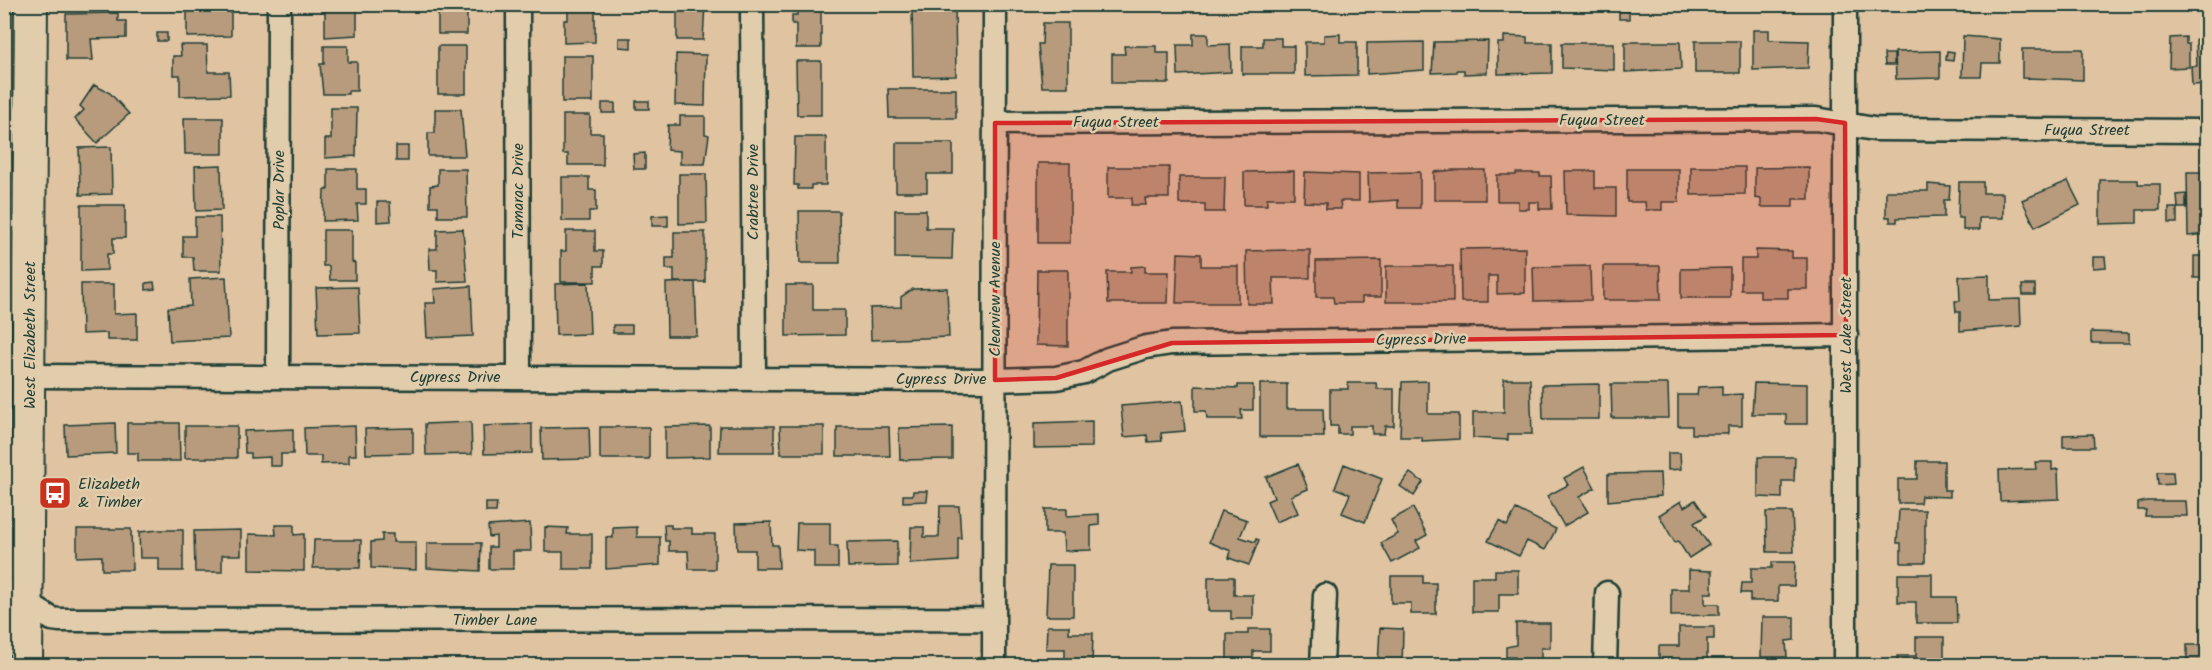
<svg xmlns="http://www.w3.org/2000/svg" width="2212" height="670" viewBox="0 0 2212 670" font-family="Kalam,sans-serif">
  <style>
    .building { fill: #b89b7c; stroke: #1f3d34; stroke-width: 1.5 }
    .lines { fill: none; stroke-linecap: round; stroke-linejoin: round }
    .street-casing { stroke: #1f3d34; stroke-width: 27 }
    .secondary-casing { stroke: #1f3d34; stroke-width: 36 }
    .street { stroke: #e1ccab; stroke-width: 22 }
    .secondary { stroke: #e1ccab; stroke-width: 32 }
    .marked { fill: #d62828; fill-opacity: 0.2; stroke: #d62828; stroke-width: 4.5; stroke-linejoin: round }
    .labels { text-anchor: middle; dominant-baseline: central; stroke-width: 5; stroke-linejoin: round; paint-order: stroke }
    .street-label { font-size: 16px; fill: #1f3d34; stroke: #e1ccab }
    .poi-label { font-size: 16px; fill: #1f3d34; stroke: #e1ccab; text-anchor: start }
  </style>
  <rect width="100%" height="100%" fill="#e0c4a2"/>
  <filter id="ink" filterUnits="userSpaceOnUse"><feTurbulence type="fractalNoise" baseFrequency=".0167" numOctaves="2"/><feDisplacementMap in="SourceGraphic" scale="12" xChannelSelector="R" yChannelSelector="G"/><feConvolveMatrix kernelMatrix="1 2 1 2 8 2 1 2 1" color-interpolation-filters="sRGB"/></filter>
  <g filter="url(#ink)">
    <path class="building" d="M187 4H228L231 7V36L187 37Z
      M325 4H357V35L325 37Z
      M438 4H467V34H438Z
      M568 4H595V42L564 43V20H568Z
      M677 4H705L703 40H677Z
      M797 4H821V48H796V24H792V15H797Z
      M912 4H955L956 76 913 77Z
      M1038 4H1062V10H1038Z
      M1518 4H1527L1528 11H1518Z
      M1619 11H1629V19H1619Z
      M118 13V21H126V38L91 39 93 60H66V14Z
      M1043 23H1068V87H1042L1038 44H1042Z
      M1753 30H1769V40L1809 41 1808 68 1753 70Z
      M157 33H167V41H157Z
      M1193 34H1208V45L1230 44 1231 72 1178 75 1177 45H1193Z
      M1340 34V42H1357V75L1305 76V42H1324V35Z
      M1504 36 1527 37V43H1552V73L1498 74V43H1504Z
      M1963 36 2000 39V63H1982L1981 77H1962Z
      M2186 37V44H2189V67L2169 68 2170 38Z
      M619 38H631V48L619 47Z
      M1263 38H1281V46H1294V74H1242V46H1263Z
      M2208 38V84L2192 85 2191 66H2197L2196 39Z
      M1488 41 1487 73 1464 74V70H1457V72L1432 73 1434 42Z
      M1695 41H1740V73H1695Z
      M1424 42V70L1367 74V43Z
      M1625 42H1680L1681 69 1625 72Z
      M1562 43H1614V70L1562 68Z
      M180 45H207L208 72H229L230 95 180 96V75H173V56H181Z
      M324 46H348V62H357V91H348V94H323L320 64H324Z
      M438 46H466V94H438Z
      M1124 46H1156V53H1169V83H1112V54H1125Z
      M2022 49H2083V80L2022 78Z
      M1940 51V78L1896 79 1895 52Z
      M1947 51 1954 52 1953 61 1946 60Z
      M676 54 706 55 705 106 675 105Z
      M1884 54H1894V65H1885Z
      M562 56H593V102H562Z
      M796 61H821V115H797Z
      M94 85 110 93 129 114 97 143 75 119 84 110 80 106Z
      M888 89H956V118H889Z
      M636 101H649V109H636Z
      M602 103H615V113H602Z
      M331 108H357L356 156 325 158V139H331Z
      M435 109H461L465 156H428V133H435Z
      M563 115H590V133H603V165H568V154H563Z
      M680 116H705V134L709 135 705 164H680V151L667 150 668 125H680Z
      M184 118H223V154H185Z
      M795 137H826V185H811V189H798V185H794Z
      M896 143H953V174H927V192H896Z
      M396 146H408V161H396Z
      M111 147 112 194 80 195 79 148Z
      M645 153V169H634L633 154Z
      M1038 163H1070V243H1038Z
      M221 165 222 210 196 211 195 166Z
      M1108 167H1169V198H1145L1146 205H1131L1132 198H1108Z
      M1691 167H1745V194L1691 195Z
      M1809 167V199H1793V207H1761V199L1755 198V168Z
      M328 169H357V189H366V204H357L358 220 323 221 324 190H328Z
      M438 169H466L467 217H438V206H430V186L438 185Z
      M1627 169H1679V202H1662V210H1646L1645 202H1627Z
      M1453 170H1485V200H1434V172Z
      M1294 171V198H1267V205H1244V172Z
      M1565 171H1595V188H1616V216L1566 215Z
      M1305 172 1359 174V201H1340L1341 209H1326V203L1304 202Z
      M1420 172V208H1398V200L1369 202 1368 173Z
      M2187 172H2208V234L2188 236Z
      M1516 173H1540V176H1551L1552 209H1539V202H1529V209H1518V201H1497V175H1516Z
      M679 174H706L707 223 679 224Z
      M562 177H589V190H596V211H589V221H562Z
      M1179 177H1225L1224 212H1205V204H1179Z
      M2100 180H2138V184H2160V210H2137V223L2100 224Z
      M2068 181 2080 205 2035 227 2022 200Z
      M1959 182H1983V193H2003V218H1979V230H1963V218H1958Z
      M1928 184 1950 186 1949 200H1944V217L1897 218V222H1890V217H1886V191H1928Z
      M2186 194V208H2178L2177 195Z
      M377 202H390L391 221 377 222Z
      M81 205H125V238H113V254H107V270L81 271Z
      M2169 208H2177V223H2169Z
      M895 210H926V228H953L952 259 895 258Z
      M799 211H839L840 263H800Z
      M668 215V226H652V216Z
      M195 217H220L221 271H194L193 257H183V236H195Z
      M463 229 467 281 437 282V270H430L429 249H437V230Z
      M323 230H352V262L355 263V280H330L329 266H323Z
      M566 231H595V251H603V266H595V282H561V251H566Z
      M674 232H705V282H674V269H666V258H674Z
      M1525 248V293L1497 294V276H1488V302H1461L1460 249Z
      M1291 250H1310V278H1273L1274 304H1247L1246 251Z
      M1756 250 1792 251V258H1807V289H1788V298H1760V290H1741V259H1756Z
      M1178 253 1201 254V266H1238V303H1176Z
      M2194 256H2208V278H2194Z
      M2093 257H2105L2106 267 2093 268Z
      M1381 260V297H1362V303H1334L1333 297H1316V261Z
      M1145 266V272H1169L1168 303H1108L1107 272H1131V267Z
      M1386 266H1453V302H1386Z
      M1590 266 1591 300 1534 301 1533 267Z
      M1603 266H1660L1661 300H1603Z
      M1730 268V298H1681V269Z
      M1037 270H1068V346L1036 345Z
      M1989 275V300L2020 299 2021 326 1960 331V312H1956L1955 301H1960L1959 276Z
      M226 277 229 338 170 341 168 308 191 306 190 279Z
      M154 282 155 289 146 290V283Z
      M695 282 697 336H667L666 283Z
      M588 283 590 334 556 335 555 284Z
      M81 284H114V314L137 313V340H107V333L82 334Z
      M786 285H813V310H845V335L786 336Z
      M2022 285H2035V295H2023Z
      M471 286 473 336 427 338 425 303H435L434 289Z
      M358 287 360 333 318 334 316 288Z
      M947 288 949 337 871 340 870 308 901 307V297L913 289Z
      M613 325H632V333H613Z
      M2091 332 2129 333V343H2091Z
      M1504 379H1530L1532 434H1508V440L1473 438V412H1504Z
      M1428 381V414H1459V439L1422 441V437H1400L1402 382Z
      M1348 383H1376L1377 389H1394V426H1385L1384 434H1372V426H1350V434H1338V426H1330V389H1348Z
      M1754 383 1807 384V424H1786V414H1752Z
      M1260 384H1287V409H1323L1324 437H1260Z
      M1599 384V419H1543L1542 385Z
      M1611 384H1668L1669 418H1612Z
      M1238 385H1253V410H1241L1242 419H1207L1206 411H1195V386L1238 388Z
      M1722 386V395L1742 394V426H1728V434H1692V426H1678V395H1697L1698 387Z
      M1182 401 1185 431 1161 433 1162 441 1148 442 1147 435 1124 437 1121 406Z
      M1092 421V447L1034 448V423Z
      M471 422 472 454 426 455 425 424Z
      M115 423 116 453 66 455 65 425Z
      M127 423H179L180 461H138V453H127Z
      M532 424V453L484 454 483 426Z
      M185 426H237V458H185Z
      M355 426 356 455H349V463L321 464V456H305L304 428Z
      M710 426V457L665 458V427Z
      M720 426H774V452H719Z
      M780 426H824V454H781Z
      M589 427 590 459 542 460 541 428Z
      M600 427H649V459H600Z
      M837 427H889L890 456H837Z
      M952 427V459L900 460 899 428Z
      M413 428V453L366 454 365 429Z
      M293 429V454H281V466H270V457L251 458V453H245L244 431Z
      M2093 434 2094 447H2063V435Z
      M1668 453H1680L1681 469 1668 470Z
      M1758 457H1795L1794 481H1782V498L1758 497Z
      M1917 461H1944V490H1950V497L1921 496 1920 503H1898V479H1917Z
      M2035 462H2052V470L2058 469 2059 499 2000 501 1999 470 2036 469Z
      M1298 464 1308 489 1291 496 1298 513 1276 522 1267 501 1274 498 1266 477Z
      M1344 464 1382 479 1365 522 1342 513 1350 494 1335 488Z
      M1584 467 1595 488 1579 497 1588 512 1564 526 1547 496 1568 485 1564 478Z
      M2157 472H2173L2174 484 2158 485Z
      M1410 473 1423 482 1414 496 1400 486Z
      M1660 473 1661 496 1608 501V474Z
      M913 491H928L927 501 903 502V495H913Z
      M1695 500 1706 516 1694 523 1709 545 1689 558 1678 541 1675 543 1659 515 1681 501 1684 507Z
      M2146 501H2186L2187 516H2145L2146 510H2138V503Z
      M486 503H497L496 512H486Z
      M940 506H959L961 538H958V561L910 564 911 527H924V537H939Z
      M1413 508 1427 535 1416 541 1420 548 1392 563 1381 543 1398 534 1391 520Z
      M1045 509H1067V516L1099 514V525L1091 526V550L1064 551 1063 533H1045Z
      M1516 509 1556 529 1545 550 1527 541 1519 556 1488 541 1499 521 1507 526Z
      M1899 510H1925V563H1901V543H1897Z
      M1221 511 1247 520 1240 537 1255 542 1256 539 1259 540 1249 565 1229 558 1231 551 1209 542Z
      M1766 512H1792L1794 552H1767Z
      M771 522 772 545H778L779 568H755V550H737L736 523Z
      M530 523 531 551H513V569H489V547H496V536L489 537 488 526Z
      M797 523H830V546H838V568H814V551L796 550Z
      M275 525H294V535L304 534V571L249 570V534L276 535Z
      M664 525H671V528H692V534H715V569H689L688 551H669V541H665Z
      M545 527 568 528 567 534H592V569H563V552H545Z
      M637 527V537H660V565L606 569V537L613 538V528Z
      M77 529H131L132 570H102V556L77 557Z
      M159 530H183V571H159V558H140L139 532Z
      M241 530V555H222V572H195L194 531Z
      M382 534H393V542H416V570L371 568V542L382 541Z
      M314 540H361L360 568H313Z
      M897 541V566L848 567 847 542Z
      M427 543H481L480 571 427 568Z
      M1772 562H1795L1794 586H1778V601H1750V593H1741L1742 583H1751V568H1772Z
      M1048 565H1073V616H1046Z
      M1495 570H1518V594H1499V612H1472V577H1495Z
      M1689 570 1712 571V593H1705V604H1719V615L1671 616V589H1689Z
      M1898 574H1932V597H1956L1957 623H1916V602H1898Z
      M1391 576H1423V583H1436V614H1411V603H1391Z
      M1208 577H1234V595H1253V619H1231V611H1208Z
      M1762 617H1794V640L1786 641 1787 657H1761Z
      M1516 623H1550V648H1541V666H1515V657H1506V647L1516 645Z
      M1047 626H1069V633H1093L1092 666H1065V649H1046Z
      M1679 627H1714V639H1707V662H1695V666H1659V646H1679Z
      M1380 628 1403 629 1402 666H1378Z
      M1248 629H1270V651H1253V666H1227V634H1248Z
      M1916 637H1944V666H1897V656H1916Z
      M2187 645H2207V666H2187Z"/>
    <g class="lines">
      <defs>
        <path id="street" d="M518 4 519 377
          M752 4 754 379
          M995 123 1816 119 1874 129 2208 131
          M30 376 995 380 1056 378 1084 372 1108 359 1146 347 1172 343 1846 335
          M278 376 279 4
          M4 589 52 619 59 620 994 619
          M994 666 995 4
          M1322 666 1325 595
          M1605 666 1607 593
          M1845 666V4"/>
        <path id="secondary" d="M26 666 31 4"/>
      </defs>
      <use href="#street" class="street-casing"/>
      <use href="#secondary" class="secondary-casing"/>
      <use href="#street" class="street"/>
      <use href="#secondary" class="secondary"/>
    </g>
  </g>
  <path class="marked" d="M1816 119 1845 123 1846 335 1172 343 1056 378 995 380V123Z"/>
  <defs>
    <symbol id="bus-square" viewBox="-11 -11 22 22"><rect x="-9" y="-9" width="18" height="18" rx="4" fill="#c8321e" stroke="#e1ccab"/><path d="M-5-6H5V4H4V6H2V4H-2V6H-4V4H-5ZM-3.5-4V0h7V-4ZM-3.5 1.2v1.5H-2V1.2ZM2 1.2v1.5H3.5V1.2Z" fill="#fff"/></symbol>
  </defs>
  <g fill-rule="evenodd">
    <use href="#bus-square" x="36" y="474" width="38" height="38"/>
  </g>
  <g class="labels">
    <g class="street-label">
      <text x="1602" y="120">Fuqua Street</text>
      <text x="1116" y="122">Fuqua Street</text>
      <text x="2087" y="130">Fuqua Street</text>
      <text transform="translate(279 190) rotate(-90)">Poplar Drive</text>
      <text transform="translate(518 191) rotate(-90)">Tamarac Drive</text>
      <text transform="translate(753 192) rotate(-90)">Crabtree Drive</text>
      <text transform="translate(995 299) rotate(-90)">Clearview Avenue</text>
      <text transform="translate(30 335) rotate(-90)">West Elizabeth Street</text>
      <text transform="translate(1846 335) rotate(-90)">West Lake Street</text>
      <text transform="translate(1421 340) rotate(-1)">Cypress Drive</text>
      <text x="455" y="377">Cypress Drive</text>
      <text x="941" y="379">Cypress Drive</text>
      <text x="495" y="620">Timber Lane</text>
    </g>
    <g class="poi-label">
      <text x="78" y="484">Elizabeth<tspan x="78" dy="18">&amp; Timber</tspan></text>
    </g>
  </g>
  <rect width="2212" height="670" fill="none" stroke="#e1ccab" stroke-width="24"/>
  <rect x="12" y="12" width="2188" height="646" fill="none" stroke="#1f3d34" stroke-width="2" filter="url(#ink)"/>
</svg>
